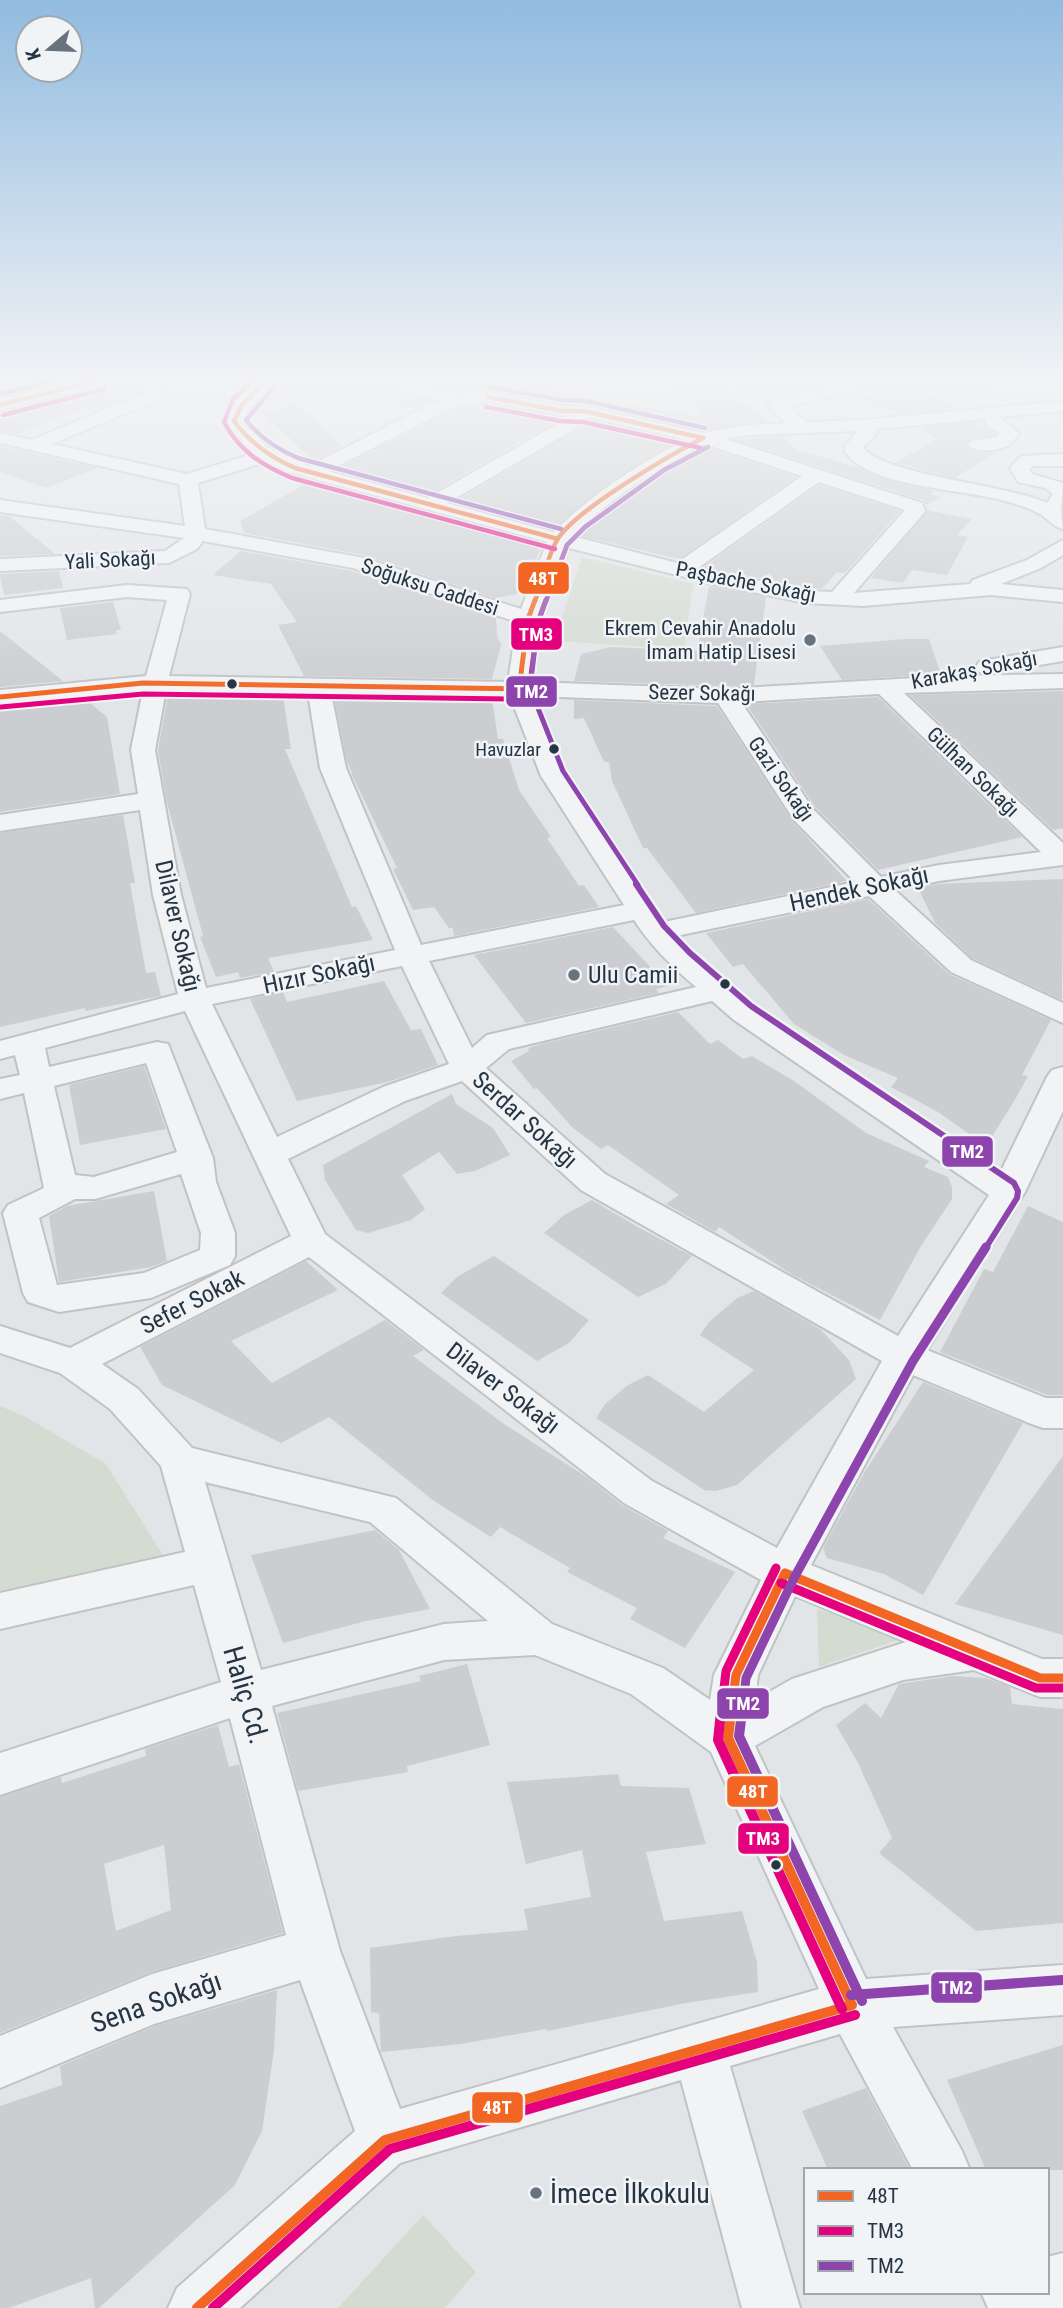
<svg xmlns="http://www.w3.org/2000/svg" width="1063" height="2308" viewBox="0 0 1063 2308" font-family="'Roboto Condensed',sans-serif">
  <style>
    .green { fill: #d4dcd2 }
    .building { fill: #cbcdd0; fill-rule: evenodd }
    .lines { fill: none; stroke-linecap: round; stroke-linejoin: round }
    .minor-casing { stroke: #c0c3c6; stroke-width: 4 }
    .path { stroke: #c0c4c7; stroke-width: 2.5; stroke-dasharray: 2.5 2.5; stroke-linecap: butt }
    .minor { fill: #f2f3f4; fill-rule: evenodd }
    .bus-1-far3-casing { stroke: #f0f4f7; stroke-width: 7 }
    .bus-1-far2-casing { stroke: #f0f4f7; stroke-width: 9 }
    .bus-1-far1-casing { stroke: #f0f4f7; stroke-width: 14 }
    .bus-1-casing { stroke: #f0f4f7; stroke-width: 16 }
    .bus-2-far3-casing { stroke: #f0f4f7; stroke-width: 7 }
    .bus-2-far2-casing { stroke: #f0f4f7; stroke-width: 9 }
    .bus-2-far1-casing { stroke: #f0f4f7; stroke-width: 14 }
    .bus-2-casing { stroke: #f0f4f7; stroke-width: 16 }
    .bus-3-far4-casing { stroke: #f0f4f7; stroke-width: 7 }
    .bus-3-far3-casing { stroke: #f0f4f7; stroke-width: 9 }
    .bus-3-far2-casing { stroke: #f0f4f7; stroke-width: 11 }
    .bus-3-far1-casing { stroke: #f0f4f7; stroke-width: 14 }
    .bus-3-casing { stroke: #f0f4f7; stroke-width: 16 }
    .bus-1-far3 { stroke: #f26522; stroke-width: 4.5 }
    .bus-1-far2 { stroke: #f26522; stroke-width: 5 }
    .bus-1-far1 { stroke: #f26522; stroke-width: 9 }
    .bus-1 { stroke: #f26522; stroke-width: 10 }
    .bus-2-far3 { stroke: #e5007d; stroke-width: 4.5 }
    .bus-2-far2 { stroke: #e5007d; stroke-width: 5 }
    .bus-2-far1 { stroke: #e5007d; stroke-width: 9 }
    .bus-2 { stroke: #e5007d; stroke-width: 10 }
    .bus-3-far4 { stroke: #8e44ad; stroke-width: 4.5 }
    .bus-3-far3 { stroke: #8e44ad; stroke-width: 5 }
    .bus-3-far2 { stroke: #8e44ad; stroke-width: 6 }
    .bus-3-far1 { stroke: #8e44ad; stroke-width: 9 }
    .bus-3 { stroke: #8e44ad; stroke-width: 10 }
    .poi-dot { fill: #68737d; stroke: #f0f4f7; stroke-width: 2.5 }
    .bus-dot { fill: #273543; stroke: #f0f4f7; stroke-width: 2.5 }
    .labels { text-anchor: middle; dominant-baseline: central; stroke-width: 5; stroke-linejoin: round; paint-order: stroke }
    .far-bus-label { font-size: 19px; fill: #273543; stroke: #f0f4f7; text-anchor: end }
    .far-street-label { font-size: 21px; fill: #273543; stroke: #f0f4f7 }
    .far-poi-label { font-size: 21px; fill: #273543; stroke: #f0f4f7; text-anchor: end }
    .street-label { font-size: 24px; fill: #273543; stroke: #f0f4f7 }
    .poi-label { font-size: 24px; fill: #273543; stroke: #f0f4f7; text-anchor: start }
    .near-street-label { font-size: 28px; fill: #273543; stroke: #f0f4f7 }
    .near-poi-label { font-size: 28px; fill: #273543; stroke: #f0f4f7; text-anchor: start }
    .line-badge { stroke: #f0f4f7; stroke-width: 2.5 }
    .badge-label { font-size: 19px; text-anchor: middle; font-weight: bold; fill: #fff }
  </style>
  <rect width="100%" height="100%" fill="#e2e5e8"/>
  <path class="green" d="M730 379H858L775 396V400L753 401Z
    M915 379H1055L933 391Z
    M582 557 693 584 684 649 554 641Z
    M0 1406 24 1416 106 1464 166 1560 0 1601Z
    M817 1609 897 1632 907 1637 819 1667Z
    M423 2215 476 2272 445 2308H338Z"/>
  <path class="building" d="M5 379H75L0 397V385L8 384Z
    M113 379H124L141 392 99 407 81 409 18 434 0 431V412L109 386Z
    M449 379H473L705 417 668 379H713L740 404H750L768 421 703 430 585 403H562L488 389 455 391 433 386Z
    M899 385 939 398 956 409 900 414 859 399Z
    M411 396 432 401 418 408 391 405Z
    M294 402 342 446 314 461 262 412 286 408Z
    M488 405 561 418 428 495 335 470 460 407Z
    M588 420 678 441 615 478 553 529 454 502 569 435Z
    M976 422 995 435 971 438 966 447 980 453 996 452 955 478 896 463 936 439 920 428Z
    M783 436 797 450 862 469 895 483 935 491 930 494 941 497 926 505 923 500 736 440Z
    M0 446 98 468 46 488 0 472Z
    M704 447 796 477 679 559 577 535 636 488Z
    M305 484 351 496 345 490 543 544 522 593 495 598 364 555 244 533 240 521Z
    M819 485 900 511 845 573 837 572 822 589 806 588 776 582 769 572 768 580 704 567Z
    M927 510 972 519 957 535 968 537 947 575 912 570 903 583 871 578Z
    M0 515 9 516 55 554 0 556Z
    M241 551 352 571 496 618 497 636 501 645 492 679 304 676 278 625 297 622 271 584 213 575Z
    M59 571 63 588 4 595 0 574Z
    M709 586 766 597 754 685 725 686 574 681 581 654 611 647 697 651Z
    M113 602 121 630H116L117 634 67 640 60 608Z
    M0 631 63 681 0 687Z
    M905 639H929L941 674 842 680 820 646Z
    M1063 691V828L1053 830 910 695Z
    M168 695H201L200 699 283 696 291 749H285L352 907 356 906 373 940 268 958 274 972 240 978 238 972 216 977 200 937 203 936 166 799 158 750Z
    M334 696 492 698 498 739H503L519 790 551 837 547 838 579 886 584 885 599 907 454 936 453 928H449L434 907 413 910 393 869 397 868 351 773 353 774 347 762Z
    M878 697 1022 837 878 870 815 807 746 704Z
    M84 698 107 717 120 794 0 812V707Z
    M574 700 717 706 792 821 847 881 696 913 647 848H643L612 781 609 762H604L584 718 574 719Z
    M123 815 135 883H130L146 973 155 972 161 996 85 1011V1008L0 1027V833Z
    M1063 879 1062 1000 972 958 935 923 918 888 937 884Z
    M868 899 949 974 1051 1020 1022 1075 1028 1076 1016 1098 986 1146 938 1112 891 1087 898 1078 844 1055 794 1024 743 964 733 967 706 933Z
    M613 927 668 986 656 989 659 993 526 1023 474 955Z
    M384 981 411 1030 421 1029 438 1065 388 1082 297 1101 250 999 283 992 287 1002Z
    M678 1012 710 1044 718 1040 743 1059 752 1056 794 1081 866 1133 929 1161 924 1167 948 1177 952 1187V1199L921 1246 880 1320 793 1275 719 1227 715 1232 666 1204 679 1195 608 1145 601 1149 573 1128 537 1088 534 1089 511 1061 529 1051 528 1048 541 1044Z
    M144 1066 166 1129 80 1145 69 1085Z
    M452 1094 456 1104 493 1128 510 1155 475 1171 457 1174 439 1152 402 1175 425 1209 411 1220 368 1233 356 1230 325 1180 323 1165Z
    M154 1191 167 1261 151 1267 59 1282 49 1216 67 1206Z
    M592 1200 636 1226 692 1256 666 1284 638 1297 544 1233 564 1215Z
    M1028 1206 1063 1222V1395H1047L940 1352 984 1269 993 1272Z
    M494 1256 589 1320 569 1343 537 1361 441 1293 457 1277Z
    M306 1261 338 1290 231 1341 272 1383 385 1320 424 1350 413 1356 504 1424 588 1478 622 1505 668 1531 663 1538 735 1572 685 1648 630 1619 637 1608 567 1572 570 1568 500 1527 491 1537 434 1501 329 1417 281 1443 162 1385 140 1347Z
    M754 1291 820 1329 849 1360 856 1379 737 1485 716 1491 704 1490 596 1418 605 1404 628 1385 648 1375 704 1412 754 1370 700 1335 709 1322 737 1298Z
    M923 1382 1023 1423 923 1595 884 1574 827 1558 823 1548 864 1473Z
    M1063 1456V1635L955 1604Z
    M375 1530 399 1550 430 1609 366 1621 283 1643 251 1555Z
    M467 1664 490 1745 407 1766 408 1772 298 1791 277 1713 421 1681 419 1676Z
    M952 1676 986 1678 1010 1687 1012 1704 1063 1709V1923L976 1931 879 1853 892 1838 858 1763 836 1725 865 1703 881 1718 899 1684Z
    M218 1725 229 1767 239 1764 283 1933 151 1972 0 2033V1797L61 1777 62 1783 146 1756 145 1749ZM164 1845 171 1910 116 1931 104 1864Z
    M618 1774 621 1786 689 1788 706 1844 646 1852 664 1921 742 1911 757 1962 758 1992 686 2003 547 2031 546 2029 461 2044 381 2052 379 2013 371 2012 370 1948 456 1936 528 1930 524 1909 591 1897 582 1850 526 1864 507 1782Z
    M277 1990 274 2050 262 2131 235 2185 99 2308H95L91 2278 9 2308H0V2106L62 2085 60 2066 155 2026Z
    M1063 2045V2170H986L947 2080Z
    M866 2088 910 2170H828L802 2111Z"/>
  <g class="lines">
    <defs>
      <path id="minor" d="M84 379H110L108 383 0 410V400Z
        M126 379H146L163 386 166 394 163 398 52 444 187 474 253 454 225 421 236 401 259 379H394L455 394 488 392 562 406H584L703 433 747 425 786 423 767 404 770 400 862 379H889L887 383 789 406 806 422 864 420 1063 401V411L999 417 1019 433C1016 437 1012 444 1007 446 997 451 975 453 968 445L971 441 997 437 1000 434 986 425 985 419 875 429 877 433 863 447C878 474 1009 485 1047 503L1053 494 1045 488 1018 482 1010 468 1021 456 1063 454V466H1033L1029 469 1032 474 1063 483 1061 511 1063 529C1053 527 1049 519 1040 514 1029 508 1017 504 1005 501 961 488 873 489 845 452V446L858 431 747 435 725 439 922 503 925 511 922 515 854 593 970 584 973 580 1027 560 1063 540V555L1041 568 1001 584 1063 590V602L991 595 863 606 806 603 713 584 565 547 539 619 532 682 725 689 950 676 1063 674V688L904 693 1063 843V865L939 881 895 890 971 960 1063 1003V1023L951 972 869 896 676 936 693 955 756 1008 1001 1171 1047 1077 1052 1070 1063 1067V1111L1025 1192 927 1350 1046 1398H1063V1428H1043L1029 1423 913 1375 811 1565 1042 1659H1063V1697H1040L974 1670 903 1680 823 1707 755 1746 866 1979 1063 1965V2015L893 2027 962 2151 970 2170H913L840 2034 730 2066 800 2308H742L681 2080 400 2163 240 2308H168L177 2288 355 2131 300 1980 154 2024 0 2088V2036L152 1974 286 1935 230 1718 0 1795V1753L221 1682 194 1585 0 1629V1593L185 1552 161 1466 110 1409 60 1373 0 1353V1326L70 1348 291 1236 185 1011 45 1048 49 1067 157 1042 168 1044 213 1158 216 1182 235 1233V1256L230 1265 151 1298 59 1312 28 1302 23 1293 3 1213 8 1205 44 1188 24 1093 0 1099V1079L20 1075 15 1055 0 1059V1041L178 994 153 895 140 810 0 831V815L138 794 131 750 143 690 0 704V690L146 676 167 600 127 597 0 612V600L127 585 187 589 190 594 169 676 508 682 517 622 353 568 203 541 197 549 169 563 0 571V559L165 551 184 538 0 512V500L185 526 179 484 0 443V433L31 440 147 392ZM271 385 384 386 439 400 309 466 266 446 243 421 250 407ZM488 402 567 416 556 425 428 498 328 471 459 404ZM587 417 686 440C639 463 592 494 554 532L447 503 568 433ZM704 444 802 476 677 563 572 536C609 499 658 469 704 444ZM266 462 288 472 547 542 521 609 364 558 205 529 198 483ZM819 482 905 510 832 592 806 591 698 568ZM166 690 308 693 320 768 395 950 206 988 181 895 155 750ZM331 693 510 696 541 776 624 905 421 945 346 768ZM879 694 1041 852 939 865 881 877 813 809 741 702ZM534 696 718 703 794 820 855 882 664 922 567 776ZM634 920C651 946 672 967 696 987L487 1035 472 1048 429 961ZM402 966 449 1064 383 1087 277 1137 212 1004ZM712 1001 734 1020 989 1195 898 1336 605 1174 486 1068 509 1049ZM146 1063 177 1152 94 1177 75 1175 54 1086ZM462 1081 581 1190 882 1361 777 1548 652 1481 325 1234 288 1159 405 1101ZM181 1174 201 1233 200 1250 144 1273 57 1285 39 1218 75 1199H95ZM309 1257 624 1503 761 1580 714 1675 710 1700 663 1668 552 1624 396 1498 192 1448 138 1389 102 1364ZM205 1482 370 1522 488 1621 444 1624 261 1670ZM795 1596 906 1642 792 1679 755 1700 758 1675ZM535 1655 631 1694 711 1752 819 1989 400 2109 340 1951 272 1706 444 1660Z
        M1063 647V661L987 674 979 672 976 667 979 662 987 660Z
        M1063 2253V2308H988L981 2292H1047V2257Z"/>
    </defs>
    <use href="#minor" class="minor-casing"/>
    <path class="path" d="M748 379 767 386"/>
    <use href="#minor" class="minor"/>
    <defs>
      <path id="bus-1-far3" d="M268 379 242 405 234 421C250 443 270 457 295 468L558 539
        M488 397 562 411H584L703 438
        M0 405 102 379
        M535 601C542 582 547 558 557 540 575 510 670 455 703 438"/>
      <path id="bus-1-far2" d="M519 689 528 619 535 600
        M0 697 143 683 519 689"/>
      <path id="bus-1-far1" d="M785 1573 1040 1678H1063
        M731 1714 736 1675 785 1573"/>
      <path id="bus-1" d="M731 1712 728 1738 852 2005
        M197 2308 385 2140 852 2005"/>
      <path id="bus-2-far3" d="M254 379 233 399 224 422C239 451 263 466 292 478L555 549
        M486 407 560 421 583 422 701 448
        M3 415 105 389
        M546 601 567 545 585 527 664 470 708 447"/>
      <path id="bus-2-far2" d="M529 690 538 622 546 600
        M1 707 143 694 519 699"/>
      <path id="bus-2-far1" d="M781 1583 1036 1688H1063
        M721 1714 726 1671 776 1568"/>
      <path id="bus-2" d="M721 1712 718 1740 842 2009
        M213 2308 390 2149 855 2015"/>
      <path id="bus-3-far4" d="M275 386 246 420C260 438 277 449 298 458L561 529
        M490 387 563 400 586 401 705 428
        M0 394 61 379
        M546 601 567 545 585 527 664 470 708 447"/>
      <path id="bus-3-far3" d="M546 600 538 622 530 688 563 771 638 885"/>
      <path id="bus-3-far2" d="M636 884 664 926 690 953 751 1006 1014 1183 1018 1191 1017 1198 985 1249"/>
      <path id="bus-3-far1" d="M742 1714 746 1678 794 1578 913 1361 986 1247"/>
      <path id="bus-3" d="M742 1712 739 1736 862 2001
        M851 1995 1062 1980"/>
    </defs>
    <use href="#bus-1-far3" class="bus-1-far3-casing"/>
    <use href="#bus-1-far2" class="bus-1-far2-casing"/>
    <use href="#bus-1-far1" class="bus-1-far1-casing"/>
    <use href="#bus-1" class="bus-1-casing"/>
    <use href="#bus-2-far3" class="bus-2-far3-casing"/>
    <use href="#bus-2-far2" class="bus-2-far2-casing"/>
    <use href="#bus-2-far1" class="bus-2-far1-casing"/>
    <use href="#bus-2" class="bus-2-casing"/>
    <use href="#bus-3-far4" class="bus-3-far4-casing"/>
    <use href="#bus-3-far3" class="bus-3-far3-casing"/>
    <use href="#bus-3-far2" class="bus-3-far2-casing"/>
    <use href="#bus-3-far1" class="bus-3-far1-casing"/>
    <use href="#bus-3" class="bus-3-casing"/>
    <use href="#bus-1-far3" class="bus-1-far3"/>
    <use href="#bus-1-far2" class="bus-1-far2"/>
    <use href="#bus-1-far1" class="bus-1-far1"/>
    <use href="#bus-1" class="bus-1"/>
    <use href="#bus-2-far3" class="bus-2-far3"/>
    <use href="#bus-2-far2" class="bus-2-far2"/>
    <use href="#bus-2-far1" class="bus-2-far1"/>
    <use href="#bus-2" class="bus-2"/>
    <use href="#bus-3-far4" class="bus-3-far4"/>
    <use href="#bus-3-far3" class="bus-3-far3"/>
    <use href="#bus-3-far2" class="bus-3-far2"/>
    <use href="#bus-3-far1" class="bus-3-far1"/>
    <use href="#bus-3" class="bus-3"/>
  </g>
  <linearGradient id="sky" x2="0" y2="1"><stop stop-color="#91bbe0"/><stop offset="0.54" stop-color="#f2f3f5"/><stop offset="1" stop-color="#f2f3f5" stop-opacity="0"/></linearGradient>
  <rect width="1063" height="702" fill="url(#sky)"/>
  <g class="poi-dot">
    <circle cx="810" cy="640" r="7"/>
    <circle cx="574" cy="975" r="7"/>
    <circle cx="536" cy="2193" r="7"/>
  </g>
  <g class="bus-dot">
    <circle cx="232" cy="684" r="6"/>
    <circle cx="554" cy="749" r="6"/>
    <circle cx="725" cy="984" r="6"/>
    <circle cx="776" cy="1865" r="6"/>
  </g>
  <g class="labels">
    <g class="far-bus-label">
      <text x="541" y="749">Havuzlar</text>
    </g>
    <g class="far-street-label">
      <text transform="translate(110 560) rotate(-3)">Yali Sokağı</text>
      <text transform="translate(746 582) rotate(11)">Paşbache Sokağı</text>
      <text transform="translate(430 587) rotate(18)">Soğuksu Caddesi</text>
      <text transform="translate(974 670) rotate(-11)">Karakaş Sokağı</text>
      <text transform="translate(702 693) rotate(1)">Sezer Sokağı</text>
      <text transform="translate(973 772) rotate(44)">Gülhan Sokağı</text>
      <text transform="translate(781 779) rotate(55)">Gazi Sokağı</text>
    </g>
    <g class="far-poi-label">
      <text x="796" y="628">Ekrem Cevahir Anadolu<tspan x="796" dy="24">İmam Hatip Lisesi</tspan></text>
    </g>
    <g class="street-label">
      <text transform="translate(859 889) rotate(-12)">Hendek Sokağı</text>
      <text transform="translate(178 926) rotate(77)">Dilaver Sokağı</text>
      <text transform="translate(319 974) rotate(-12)">Hızır Sokağı</text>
      <text transform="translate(525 1120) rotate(42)">Serdar Sokağı</text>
      <text transform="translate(192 1302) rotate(-27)">Sefer Sokak</text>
      <text transform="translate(503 1388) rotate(37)">Dilaver Sokağı</text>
    </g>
    <g class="poi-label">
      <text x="588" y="975">Ulu Camii</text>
    </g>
    <g class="near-street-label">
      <text transform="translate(246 1695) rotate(74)">Haliç Cd.</text>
      <text transform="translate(156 2002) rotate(-19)">Sena Sokağı</text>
    </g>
    <g class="near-poi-label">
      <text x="550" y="2193">İmece İlkokulu</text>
    </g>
  </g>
  <g class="line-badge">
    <rect x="517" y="561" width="53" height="34" rx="7" fill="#f26522"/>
    <rect x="510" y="617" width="53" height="34" rx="7" fill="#e5007d"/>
    <rect x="505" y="675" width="53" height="33" rx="7" fill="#8e44ad"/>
    <rect x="941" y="1135" width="53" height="33" rx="7" fill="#8e44ad"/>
    <rect x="716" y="1687" width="54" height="33" rx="7" fill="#8e44ad"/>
    <rect x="726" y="1775" width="53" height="33" rx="7" fill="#f26522"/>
    <rect x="737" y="1822" width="53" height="33" rx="7" fill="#e5007d"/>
    <rect x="930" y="1971" width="53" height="33" rx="7" fill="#8e44ad"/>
    <rect x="471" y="2091" width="53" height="33" rx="7" fill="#f26522"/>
  </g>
  <g class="badge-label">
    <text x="543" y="585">48T</text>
    <text x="536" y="641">TM3</text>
    <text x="531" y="698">TM2</text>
    <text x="967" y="1158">TM2</text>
    <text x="743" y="1710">TM2</text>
    <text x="753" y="1798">48T</text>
    <text x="763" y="1845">TM3</text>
    <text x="956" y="1994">TM2</text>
    <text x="497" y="2114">48T</text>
  </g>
  <rect x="804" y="2168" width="245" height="126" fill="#f0f4f7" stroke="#a0a8af" stroke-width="2"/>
  <rect x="818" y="2191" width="35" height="10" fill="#f26522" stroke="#a0a8af" stroke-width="2"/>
  <text x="867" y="2203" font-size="21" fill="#273543">48T</text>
  <rect x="818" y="2226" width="35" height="10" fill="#e5007d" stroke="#a0a8af" stroke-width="2"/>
  <text x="867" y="2238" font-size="21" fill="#273543">TM3</text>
  <rect x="818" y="2261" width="35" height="10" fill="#8e44ad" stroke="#a0a8af" stroke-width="2"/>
  <text x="867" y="2273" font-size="21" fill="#273543">TM2</text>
  <g transform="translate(49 49) rotate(251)"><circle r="33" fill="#f0f4f7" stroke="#a0a8af" stroke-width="2"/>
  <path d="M0-5L12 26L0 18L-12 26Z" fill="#68737d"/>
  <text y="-10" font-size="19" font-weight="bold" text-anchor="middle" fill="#273543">K</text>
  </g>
</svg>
